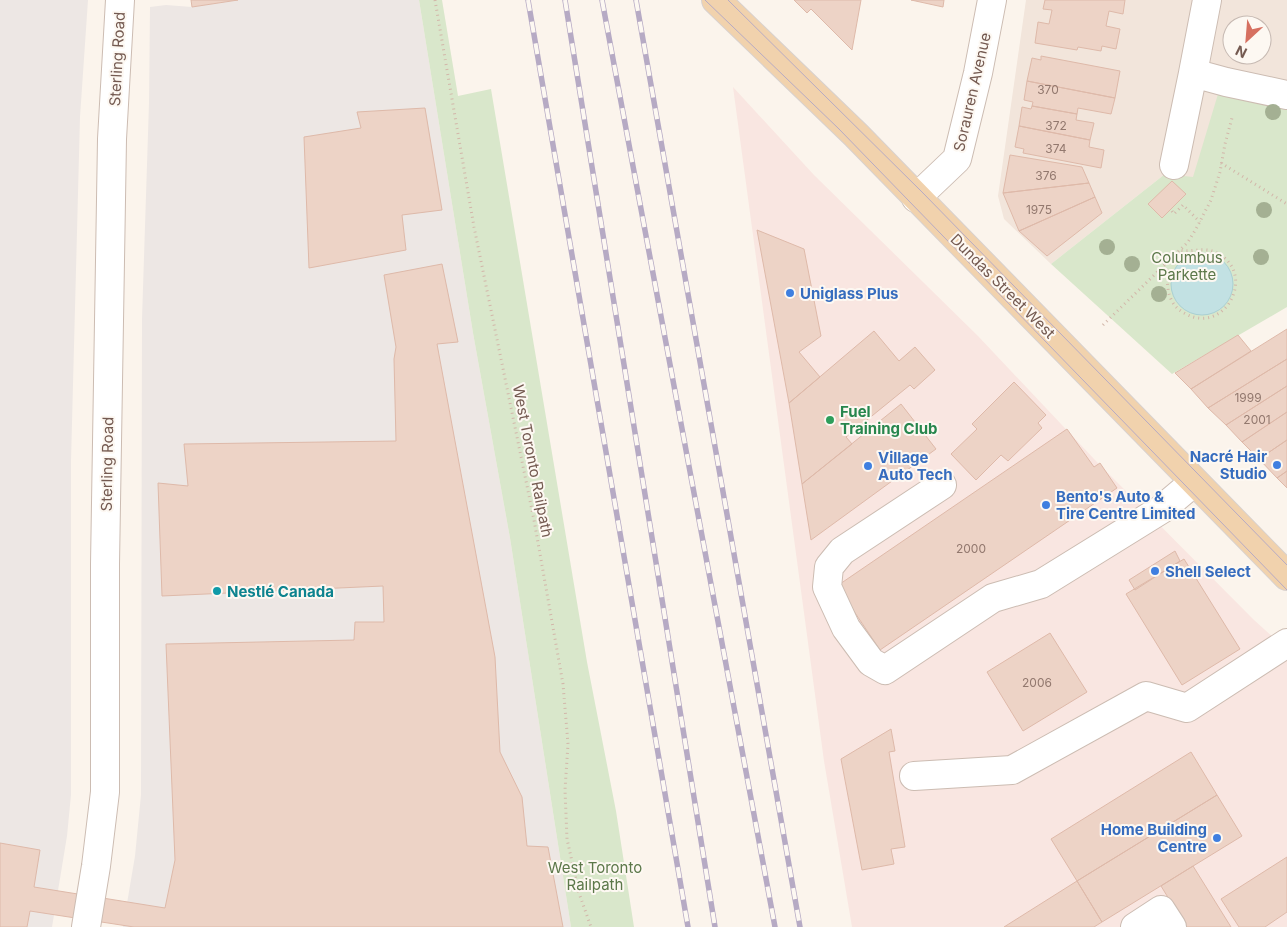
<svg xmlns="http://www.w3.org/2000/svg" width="1287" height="927" viewBox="0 0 1287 927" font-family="Inter,sans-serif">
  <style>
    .residential { fill: #f2e5db; fill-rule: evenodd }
    .commercial { fill: #f9e6e1 }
    .industrial { fill: #ede7e4 }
    .green { fill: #d9e7cb }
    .water { fill: #c2e1e3; stroke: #a9d0d3 }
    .building { fill: #edd3c6; stroke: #deb9a9 }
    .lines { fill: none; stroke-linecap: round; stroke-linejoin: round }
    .minor-casing { stroke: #ccbcb2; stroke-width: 30 }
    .major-casing { stroke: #d8d1ce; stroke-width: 30 }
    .path { stroke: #d2b6a9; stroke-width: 3; stroke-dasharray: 1 4; stroke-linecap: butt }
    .minor { stroke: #fff; stroke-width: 28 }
    .major { stroke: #f1d2ad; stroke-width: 28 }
    .tram { stroke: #b6aac4; stroke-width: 1 }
    .rail-casing { stroke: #b6aac4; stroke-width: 5.5 }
    .rail { stroke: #fdf8f2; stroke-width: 4; stroke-dasharray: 11; stroke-linecap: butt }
    .tree { fill: #a4b093 }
    .shop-dot { fill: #3f7fe0; stroke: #fdf8f2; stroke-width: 2 }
    .leisure-dot { fill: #2e9e5b; stroke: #fdf8f2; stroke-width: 2 }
    .culture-dot { fill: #0f9aa8; stroke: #fdf8f2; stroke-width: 2 }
    .labels { text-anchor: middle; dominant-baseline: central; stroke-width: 4; stroke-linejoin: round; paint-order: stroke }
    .number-label { font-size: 12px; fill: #92786e }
    .street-label { font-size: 15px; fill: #745a51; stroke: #fdf8f2 }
    .park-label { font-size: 15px; fill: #5c784a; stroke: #fdf8f2 }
    .shop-label { font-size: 15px; font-weight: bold; fill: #366cbe; stroke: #fdf8f2; text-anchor: start }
    .leisure-label { font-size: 15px; font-weight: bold; fill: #27864d; stroke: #fdf8f2; text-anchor: start }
    .culture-label { font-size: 15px; font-weight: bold; fill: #0d838f; stroke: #fdf8f2; text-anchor: start }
  </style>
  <rect width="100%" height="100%" fill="#fbf4ec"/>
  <path class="residential" d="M1026 0H1287V107L1193 178 1165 174 1051 264 1004 219 998 196ZM1232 25H1262V55H1232Z"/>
  <path class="commercial" d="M733 87 814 175 978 336 1095 460 1254 620 1287 650V927H852L824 761Z"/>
  <path class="industrial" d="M0 0H88L80 117 71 461V795L67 836 52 927H0Z
    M238 0H419L473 333 510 538 571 927H123L135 856 141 795 142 319 149 103 150 7 166 5 192 7Z"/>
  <path class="green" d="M419 0H442L458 96 491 89 587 662 616 811 634 927H571L510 538 473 333Z
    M1218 94 1287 107V307L1172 374 1051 264 1165 174 1193 177Z"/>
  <path class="water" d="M1171 284a31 31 0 1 1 62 0a31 31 0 1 1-62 0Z"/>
  <path class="building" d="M191 0H238L192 7Z
    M794 0H861L852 50 811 9 807 13Z
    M911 0H944L943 7Z
    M1045 0H1125L1123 14 1109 11 1106 26 1120 29 1116 49 1102 46 1101 51 1078 47 1077 50 1035 43 1038 22 1049 24 1052 10 1043 9Z
    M1041 56 1120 71 1115 98 1027 81 1032 58 1041 60Z
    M1027 81 1115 98 1111 114 1078 108 1077 114 1032 106 1033 102 1024 100Z
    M1032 106 1077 114 1076 120 1094 123 1090 140 1019 126 1022 107 1031 109Z
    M425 108 442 210 402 215 406 250 309 268 304 137 361 128 357 112Z
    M1019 126 1090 140 1089 147 1104 150 1101 168 1023 153 1024 149 1015 147Z
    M1010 155 1082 167 1089 183 1003 193Z
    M1172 181 1186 194 1162 218 1148 204Z
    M1089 183 1095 197 1019 231 1003 193Z
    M1095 197 1102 213 1047 256 1019 231Z
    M757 230 804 249 821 336 799 352 820 377 789 403Z
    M442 264 458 342 437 344 495 657 500 752 522 797 527 846 548 847 563 927H134L30 911 27 927H0V843L40 850 34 887 165 908 175 860 166 644 354 640 355 622H384L383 586 162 596 158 483 188 486 184 444 396 441 394 359 396 347 384 275Z
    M1287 329V359L1208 408 1191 389Z
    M874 331 899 361 915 347 935 370 914 389 910 385 846 437 852 444 802 484 789 403Z
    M1238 335 1251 351 1191 389 1175 373Z
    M1287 359V386L1226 425 1208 408Z
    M1014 382 1046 415 1038 423 1042 428 1008 461 1001 455 976 480 951 454 977 429 972 424Z
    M1287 386V412L1242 442 1226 425Z
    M901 404 936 449 811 540 802 484Z
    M1287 412V440L1259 459 1242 442Z
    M1067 429 1094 467 1100 463 1117 488 880 650 837 586Z
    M1287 440V471L1277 478 1259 459Z
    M1287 471V488L1277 478Z
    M1175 551 1180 561 1135 590 1129 580Z
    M1184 559 1240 649 1182 685 1126 594Z
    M1050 633 1087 692 1023 731 987 672Z
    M891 729 895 751 889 752 905 847 891 849 894 864 862 870 841 759Z
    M1191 752 1217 795 1077 881 1051 839Z
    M1217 795 1242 836 1102 922 1077 881Z
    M1287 857V912L1265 927H1239L1221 899Z
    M1193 866 1231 927H1186L1161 886Z
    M1077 881 1102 922 1094 927H1004Z"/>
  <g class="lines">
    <defs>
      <path id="minor" d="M1207 0 1193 73 1226 82 1287 95
        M1174 165 1193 73
        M916 198 957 159 978 73 992 0
        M942 485 842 551 829 567 827 587 846 628 871 662 885 670 993 598 1041 584 1162 509 1194 482
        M914 776 1012 770 1146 696 1187 708 1287 643
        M86 927 96 866 105 792V564L112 139 120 0
        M1135 927 1161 910 1172 927"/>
      <path id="major" d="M716 0 856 135 1287 576"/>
    </defs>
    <use href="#minor" class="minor-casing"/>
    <use href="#major" class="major-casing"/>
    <path class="path" d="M435 0 474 227 534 520 563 684 568 744 565 790 567 839 579 893 591 927
      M1221 163 1287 204
      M1172 211 1174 214 1183 205 1200 222
      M1166 264C1169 277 1165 289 1172 301 1175 307 1180 311 1186 314 1226 335 1257 273 1217 253 1204 246 1192 253 1179 250
      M1103 325 1188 242 1196 229 1211 200 1220 172 1225 144 1232 118 1231 115"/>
    <use href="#minor" class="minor"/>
    <use href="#major" class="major"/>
    <path class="tram" d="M705 0 839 129 1287 590
      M728 0 922 192 1287 565"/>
    <defs>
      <path id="rail" d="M528 0 688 927
        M565 0 715 927
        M602 0 775 927
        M636 0 800 927"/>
    </defs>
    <use href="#rail" class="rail-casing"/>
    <use href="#rail" class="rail"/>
  </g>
  <g class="tree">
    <circle cx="1273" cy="112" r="8"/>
    <circle cx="1264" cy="210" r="8"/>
    <circle cx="1107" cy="247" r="8"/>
    <circle cx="1261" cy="257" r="8"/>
    <circle cx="1132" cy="264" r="8"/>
    <circle cx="1159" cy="294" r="8"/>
  </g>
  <g class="shop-dot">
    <circle cx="790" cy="293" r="5"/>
    <circle cx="1277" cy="465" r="5"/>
    <circle cx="868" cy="466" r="5"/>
    <circle cx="1046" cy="505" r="5"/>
    <circle cx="1155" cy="571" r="5"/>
    <circle cx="1217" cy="838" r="5"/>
  </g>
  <circle class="leisure-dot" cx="830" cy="420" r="5"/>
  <circle class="culture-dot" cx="217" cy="591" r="5"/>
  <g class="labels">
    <g class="number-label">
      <text x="1048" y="89">370</text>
      <text x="1056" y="125">372</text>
      <text x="1056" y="148">374</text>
      <text x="1046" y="175">376</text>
      <text x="1039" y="209">1975</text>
      <text x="1248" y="397">1999</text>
      <text x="1257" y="419">2001</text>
      <text x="971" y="548">2000</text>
      <text x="1037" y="682">2006</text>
    </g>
    <g class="street-label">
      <text transform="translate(117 59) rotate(-87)">Sterling Road</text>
      <text transform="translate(972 92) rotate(-77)">Sorauren Avenue</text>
      <text transform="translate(1003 286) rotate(45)">Dundas Street West</text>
      <text transform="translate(533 461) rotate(79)">West Toronto Railpath</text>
      <text transform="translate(107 464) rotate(-89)">Sterling Road</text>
    </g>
    <g class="park-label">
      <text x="1187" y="257">Columbus<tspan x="1187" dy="17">Parkette</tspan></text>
      <text x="595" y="867">West Toronto<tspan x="595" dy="17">Railpath</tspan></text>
    </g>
    <g class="shop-label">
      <text x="800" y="293">Uniglass Plus</text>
      <text x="1267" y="456" text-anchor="end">Nacré Hair<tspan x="1267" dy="17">Studio</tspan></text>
      <text x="878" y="457">Village<tspan x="878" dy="17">Auto Tech</tspan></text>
      <text x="1056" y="496">Bento's Auto &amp;<tspan x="1056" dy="17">Tire Centre Limited</tspan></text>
      <text x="1165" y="571">Shell Select</text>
      <text x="1207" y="829" text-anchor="end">Home Building<tspan x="1207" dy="17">Centre</tspan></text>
    </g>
    <g class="leisure-label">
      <text x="840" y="411">Fuel<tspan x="840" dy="17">Training Club</tspan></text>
    </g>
    <g class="culture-label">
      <text x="227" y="591">Nestlé Canada</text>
    </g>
  </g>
  <g transform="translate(1247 40) rotate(206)"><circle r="24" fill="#fdf8f2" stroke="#c6b9b2"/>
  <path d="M0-4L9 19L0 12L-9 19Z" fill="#d67060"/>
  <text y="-8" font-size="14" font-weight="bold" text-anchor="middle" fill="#745a51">N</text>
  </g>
</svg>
